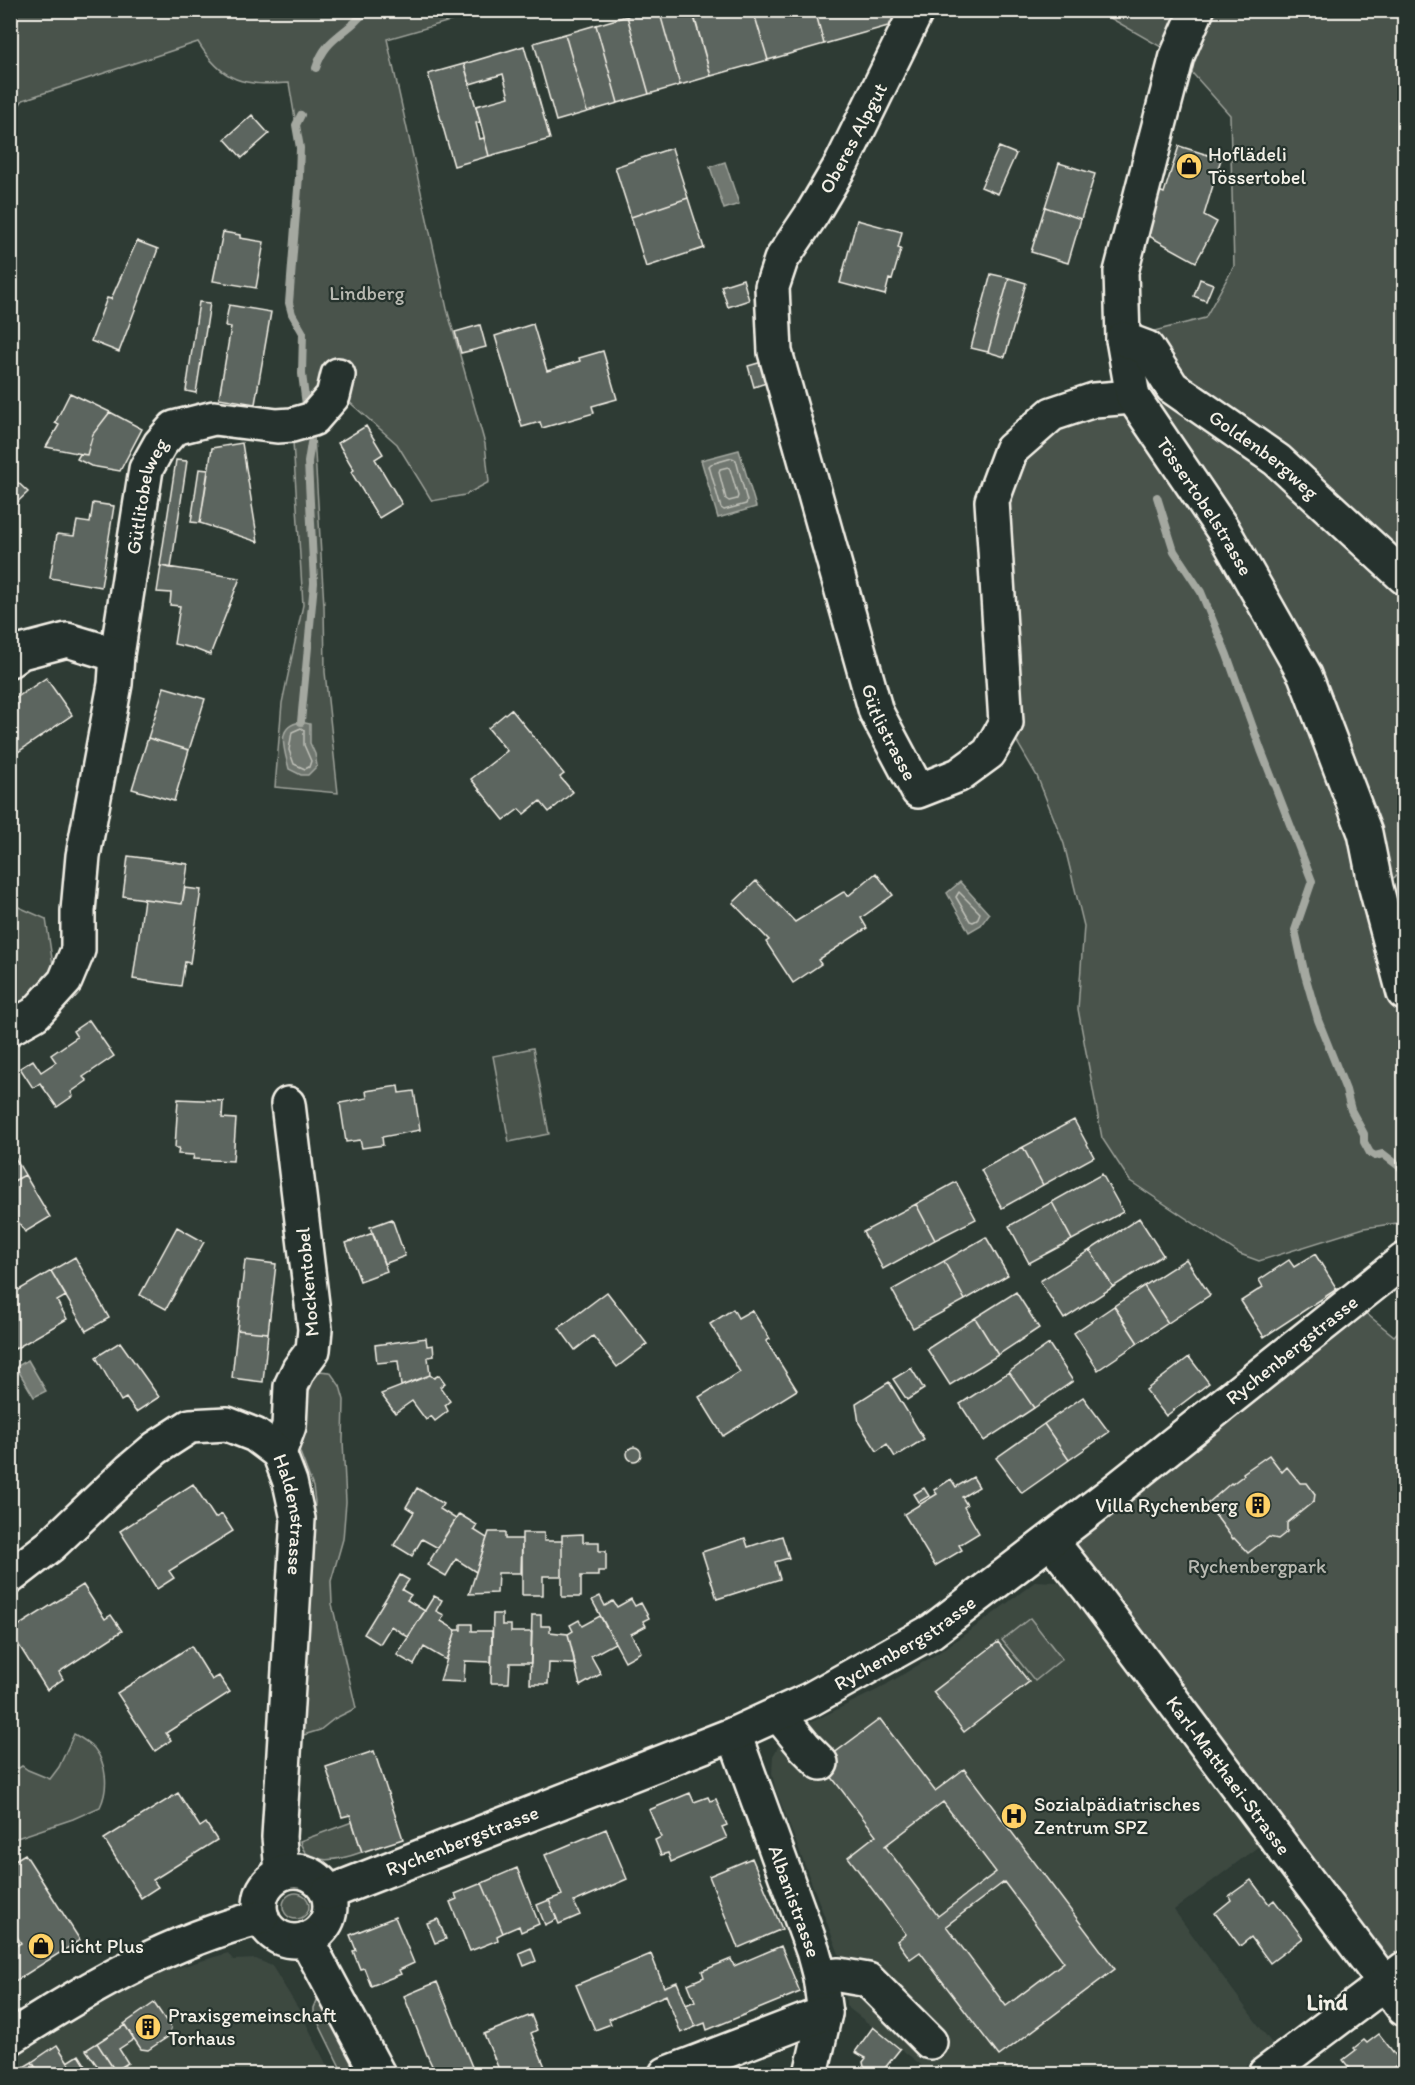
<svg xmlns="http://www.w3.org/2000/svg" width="1415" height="2085" viewBox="0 0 1415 2085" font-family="Itim,sans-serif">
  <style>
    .built { fill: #3c4841 }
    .green { fill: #48524c; stroke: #9ea29a; stroke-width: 1.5 }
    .water { fill: #6f7770; stroke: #a4a8a0; stroke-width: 1.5 }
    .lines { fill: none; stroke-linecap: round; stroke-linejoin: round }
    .shore { stroke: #bfc0b8; stroke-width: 1.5 }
    .stream { stroke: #a4a8a0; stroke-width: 8 }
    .building { fill: #5c655e; stroke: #f4f1e8; stroke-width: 1.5; fill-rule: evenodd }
    .minor-casing { stroke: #f4f1e8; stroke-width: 38 }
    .minor { stroke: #26332d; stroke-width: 33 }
    .labels { text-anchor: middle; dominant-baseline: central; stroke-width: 4.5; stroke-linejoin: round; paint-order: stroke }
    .street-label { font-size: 20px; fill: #f4f1e8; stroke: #26332d }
    .poi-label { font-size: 20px; fill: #f4f1e8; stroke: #26332d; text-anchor: start }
    .park-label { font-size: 20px; fill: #b8b9b1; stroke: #26332d }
    .quarter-label { font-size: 22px; font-weight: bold; fill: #f4f1e8; stroke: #26332d }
  </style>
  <rect width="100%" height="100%" fill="#2e3b34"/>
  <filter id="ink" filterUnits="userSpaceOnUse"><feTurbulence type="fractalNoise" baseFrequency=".0167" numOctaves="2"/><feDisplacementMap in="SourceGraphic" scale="12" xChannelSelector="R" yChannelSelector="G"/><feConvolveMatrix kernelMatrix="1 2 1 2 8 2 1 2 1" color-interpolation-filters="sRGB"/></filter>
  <g filter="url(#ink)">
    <path class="built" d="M1036 1581 1056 1582 1070 1589 1263 1843 1174 1910 1273 2045 1234 2074H928L920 2064 846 2006V1989L842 1962 775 1788 772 1774 773 1756 779 1745 786 1737 797 1729 879 1689 938 1653 981 1623Z
      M228 1953 233 1960 256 1959 272 1966 301 2013 331 2074H11V2055L98 2002 153 1975Z"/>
    <path class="green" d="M11 11H485L387 39 447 309 485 444 489 482 465 495 432 501 397 444 347 400 306 405 302 374 303 333 292 314 289 303 300 148 289 83C244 86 223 83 198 42L23 100 11 116Z
      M1098 11H1404V328L1402 469 1404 476V871L1376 889 1404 993V1222L1364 1228 1259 1261 1240 1254 1130 1181 1102 1138 1078 1009 1084 926 1064 844 1037 776 1006 723 992 501 1011 450 1132 397 1123 339 1205 318 1234 266 1230 115 1177 56Z
      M313 419 324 606 325 672 338 793 275 787 282 703 303 605 292 425Z
      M14 905 46 919 54 972 11 1015 10 906Z
      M533 1048 549 1134 509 1142 493 1056Z
      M1352 1302 1394 1336 1398 1332 1404 1330V1969L1386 1984 1051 1541Z
      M318 1371 330 1372 340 1386 344 1400 343 1441 346 1502 343 1539 331 1581 332 1604 356 1708 334 1719 320 1730 297 1737 315 1502 313 1487 298 1447 301 1391Z
      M1030 1618 1062 1659 1035 1681 1002 1640Z
      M74 1734C81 1738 89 1743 94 1748 107 1764 109 1788 100 1807L73 1819 11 1840V1773L22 1766 28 1770 50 1779 59 1767Z
      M352 1822 362 1852C343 1859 306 1869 300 1841Z
      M283 1906a13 13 0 1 1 26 0a13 13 0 1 1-26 0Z
      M318 1998 324 2003 356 2063 343 2073 314 2014V2008Z"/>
    <path class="water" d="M725 162 739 204 724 209 710 167Z
      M739 450 756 507 718 518 701 460Z
      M301 722 310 724V743L315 754 317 766 308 775H301L289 769C285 751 274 726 301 722Z
      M960 882 989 914 981 925 969 932 947 893Z
      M28 1360 46 1391 34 1397 16 1367Z"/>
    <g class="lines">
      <path class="shore" d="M732 458 736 460 747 501 746 504 724 510 721 508 709 466 711 464Z
        M728 467 730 469 738 496 737 499 729 501 726 499 719 472 720 469Z
        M301 728 304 730V745L311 761 309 767 305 769 294 764 289 750 292 732Z
        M959 892 980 913 977 920 973 922 970 921 956 897Z"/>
      <path class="stream" d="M316 68C324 43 336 39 355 22 360 17 362 14 369 10
        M301 115 296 125 300 148 299 176 289 303 292 314 303 333 302 374 306 405
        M1157 497 1174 551 1201 592 1227 655 1261 750 1312 881 1295 930 1305 975 1318 1020 1346 1090 1351 1110 1364 1134V1142L1370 1153 1375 1156 1383 1154 1404 1170
        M301 722 314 583 308 462 311 443"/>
    </g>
    <path class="building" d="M646 10H659L680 85 649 94 627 16Z
      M659 10H692L711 76 680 85Z
      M697 10H753L768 60 711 76 693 12Z
      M753 10H815L824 44 768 60Z
      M815 10H908L906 21 824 44Z
      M627 16 649 94 618 103 596 25Z
      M596 25 618 103 587 112 565 34Z
      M565 34 587 112 556 121 534 43Z
      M524 46 550 139 489 156 476 106 509 97 503 74 470 84 464 64Z
      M464 64 480 122 476 123 480 139 484 138 489 156 454 166 428 74Z
      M252 115 269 134 242 158 225 139Z
      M1179 146 1221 159 1204 215 1217 222 1196 262 1138 230 1159 191 1164 193Z
      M999 147 1016 154 998 194 981 187Z
      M672 148 688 198 631 217 615 167Z
      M1059 163 1095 174 1081 219 1045 207Z
      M688 198 704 248 646 267 631 217Z
      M1045 207 1081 219 1068 263 1031 252Z
      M857 220 902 232 898 248 901 249 892 280 889 279 885 295 840 283Z
      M223 232 240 235V238L264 242 256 288 213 281Z
      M137 241 158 249 119 352 91 341 107 298 111 299Z
      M991 274 1009 278 988 352 971 348Z
      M1009 278 1026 283 1005 357 988 352Z
      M743 279 749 300 728 307 721 286Z
      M1200 279 1213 284 1206 301 1194 296Z
      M199 302 210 303 196 393 186 391Z
      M229 305 271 312 255 404 219 398 231 327 225 326Z
      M533 324 547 371 580 361 579 358 603 351 617 399 592 406 594 413 542 428 540 422 522 427 495 336Z
      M480 325 486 347 461 353 455 332Z
      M769 360 775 380 754 387 748 366Z
      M70 393 110 412 93 434 87 455 46 447 59 425 55 423Z
      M110 412 142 429 120 471 91 466 77 459 80 454 87 455 93 434Z
      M366 426 383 454 375 459 402 504 379 518 351 472 354 470 338 443Z
      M242 443 258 542 200 523 212 448Z
      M176 460 187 461 171 568 160 566Z
      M199 469 208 470 200 523 191 522Z
      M10 475 28 492 10 509Z
      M93 503 114 506 101 587 50 578 57 534 74 536 77 521 90 523Z
      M161 566 240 578 210 655 192 648 174 644 180 606 170 605 171 593 157 592Z
      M46 678 72 715 12 756 10 702Z
      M164 687 205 699 189 750 148 738Z
      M511 709 564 774 560 777 573 792 549 812 540 801 524 814 519 809 504 820 471 779 507 751 488 728Z
      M148 738 189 750 174 801 132 789Z
      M128 856 188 864 182 904 123 896Z
      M876 873 893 895 861 918 867 928 818 960 821 964 793 983 766 942 769 940 733 903 756 881 795 922 845 891 848 896Z
      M185 888 201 890 190 963 185 962 181 986 133 979 144 899 182 904Z
      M89 1020 114 1056 83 1077 87 1081 71 1092 73 1096 57 1107 40 1083 33 1088 20 1068 33 1060 41 1072 56 1062 51 1055 77 1037 73 1031Z
      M398 1086 399 1093 414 1091 420 1130 382 1137 383 1145 362 1148 360 1140 346 1142 340 1103 367 1098 366 1091Z
      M178 1099 223 1101 222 1118 236 1119 233 1161 193 1159 194 1155 178 1154 179 1148H175Z
      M1074 1120 1094 1157 1043 1185 1023 1147Z
      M1023 1147 1043 1185 1002 1208 981 1170Z
      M10 1149 25 1175 10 1183Z
      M1102 1174 1123 1212 1072 1240 1052 1202Z
      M25 1175 50 1217 25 1232 10 1209V1183Z
      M956 1182 976 1219 935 1240 916 1204Z
      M1052 1202 1072 1240 1029 1263 1009 1226Z
      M916 1204 935 1240 883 1269 863 1232Z
      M1139 1218 1163 1255 1113 1287 1090 1250Z
      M392 1219 405 1256 384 1264 370 1227Z
      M177 1227 204 1242 166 1309 140 1295Z
      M373 1233 387 1271 360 1281 346 1243Z
      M986 1237 1008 1275 965 1300 944 1261Z
      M1090 1250 1113 1287 1064 1319 1040 1281Z
      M1315 1254 1337 1289 1264 1337 1241 1301 1263 1287 1259 1280 1289 1260 1294 1267Z
      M75 1257 109 1318 86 1331 51 1271Z
      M1186 1259 1210 1295 1168 1323 1144 1286Z
      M245 1260 276 1264 268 1333 237 1330Z
      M944 1261 965 1300 913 1328 892 1290Z
      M51 1271 66 1296 57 1301 67 1319 15 1349 10 1342V1308L18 1304 12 1294Z
      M1144 1286 1168 1323 1138 1343 1114 1306Z
      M607 1292 647 1344 617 1367 593 1336 575 1350 559 1328Z
      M1016 1292 1039 1328 998 1355 975 1318Z
      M1114 1306 1138 1343 1098 1370 1074 1333Z
      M733 1309 738 1318 752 1310 770 1339 766 1341 797 1390 723 1436 699 1397 740 1372 710 1324Z
      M975 1318 998 1355 950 1385 927 1349Z
      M237 1330 268 1333 263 1382 232 1378Z
      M426 1338 427 1346 433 1345 434 1356 428 1357 430 1375 401 1386 398 1361 377 1363 375 1345Z
      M120 1342 159 1397 136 1412 126 1398 121 1401 96 1357Z
      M1049 1344 1073 1381 1034 1408 1009 1372Z
      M1189 1357 1209 1383 1166 1416 1146 1390Z
      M911 1368 924 1389 907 1400 893 1379Z
      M1009 1372 1034 1408 984 1441 960 1404Z
      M430 1375 434 1378 439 1375 445 1383 440 1387 450 1401 445 1405 448 1411 435 1421 431 1416 426 1420 412 1401 395 1413 381 1394Z
      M889 1382 924 1439 895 1457 887 1444 877 1451 859 1423 856 1403Z
      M1083 1397 1109 1432 1069 1460 1044 1424Z
      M1044 1424 1069 1460 1022 1493 996 1458Z
      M627 1454a7 7 0 1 1 14 0a7 7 0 1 1-14 0Z
      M1269 1455 1282 1472 1287 1467 1300 1483H1307L1315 1494 1314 1501 1287 1523V1532L1278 1539 1269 1537 1248 1553 1234 1538 1233 1539 1207 1504 1231 1483 1232 1484 1244 1475 1243 1473Z
      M973 1477 979 1487 962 1497 967 1505 964 1507 979 1533 959 1545 962 1550 935 1566 904 1514 937 1494 934 1490 951 1479 956 1487Z
      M193 1484 215 1518 222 1514 233 1531 169 1571 174 1578 157 1589 120 1531Z
      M417 1488 443 1504 440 1509 456 1519 438 1548 422 1539 412 1556 394 1545 414 1512 406 1507Z
      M924 1488 929 1496 919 1502 914 1494Z
      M459 1514 477 1525 474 1530 487 1538 476 1572 456 1559 446 1576 427 1565Z
      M489 1532H505V1539H522L521 1573H498L497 1593 469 1594Z
      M522 1533H544V1541H562V1576H543V1595H522Z
      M583 1534V1542H599V1551H606V1571H598V1576H581V1597H562V1535Z
      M782 1536 789 1558 775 1562 780 1579 717 1599 702 1552 745 1538 748 1547Z
      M400 1575 409 1580 402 1590 411 1595 407 1600 425 1611 408 1637 391 1626 380 1644 364 1634Z
      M83 1585 105 1619 111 1615 122 1631 59 1672 63 1679 47 1690 10 1631Z
      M434 1596 442 1600 436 1611 444 1615 441 1621 456 1630 446 1660 424 1647 414 1665 397 1655Z
      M600 1596 605 1606 613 1601 617 1607 631 1599 635 1606 641 1603 649 1618 643 1621 646 1626 631 1634 641 1652 625 1661 592 1600Z
      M493 1614H502V1625H511V1632H532L531 1663H510L509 1683H491Z
      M532 1615H541V1626H550V1632L568 1634 574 1658V1664L549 1663 548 1684H530Z
      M600 1616 615 1643 591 1656 601 1674 580 1686 568 1634 573 1631 570 1625 579 1620 582 1626Z
      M461 1624H472V1631H492L491 1662 465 1661 464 1682 440 1681 456 1630H461Z
      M998 1642 1029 1682 964 1732 933 1692Z
      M191 1646 212 1680 219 1676 230 1692 166 1733 171 1740 155 1751 117 1693Z
      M880 1719 935 1791 964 1769 1115 1969 999 2056 920 1952 910 1959 897 1941 906 1934 848 1857 876 1835 821 1763ZM943 1802 996 1872 938 1916 885 1846ZM1004 1882 1064 1962 1006 2006 946 1926Z
      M374 1751 403 1839 362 1852 350 1815 342 1817 326 1767Z
      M178 1793 200 1827 206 1823 217 1840 153 1880 158 1887 141 1898 104 1839Z
      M690 1793 694 1802 708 1797 710 1801 716 1799 727 1825 722 1827 727 1838 671 1862 668 1853 661 1855 655 1840 661 1837 649 1810Z
      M606 1829 627 1879 574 1902 580 1915 559 1924 549 1900 562 1895 545 1855Z
      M25 1854 80 1940 14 1982 10 1976V1949L21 1943 10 1926V1863Z
      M752 1858 782 1929 738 1948 709 1876Z
      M517 1868 539 1924 521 1932 519 1926 503 1933 482 1883Z
      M1251 1880 1269 1904 1274 1900 1303 1938 1270 1963 1251 1937 1240 1946 1215 1913 1231 1900 1229 1896Z
      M482 1883 503 1933 497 1936 498 1940 470 1951 450 1902 457 1899 455 1894Z
      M549 1900 557 1919 545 1925 537 1905Z
      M395 1917 414 1963 399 1970 401 1974 371 1986 364 1968 360 1969 353 1951 356 1950 350 1935Z
      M438 1919 446 1939 435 1943 427 1923Z
      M781 1946 800 1992 707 2030 705 2023 695 2027 686 2005 695 2001 688 1984 704 1977 702 1971 731 1959 734 1966Z
      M531 1948 536 1961 524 1966 519 1953Z
      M651 1954 664 1987 677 1982 695 2027 681 2033 666 1995 609 2019 611 2024 595 2030 576 1985Z
      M437 1982 475 2074H436L427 2055 404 1996Z
      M154 2003 171 2028 169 2036 148 2050 141 2049 124 2024Z
      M531 2015 537 2030 531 2033 548 2074H501L484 2034Z
      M125 2025 134 2039 119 2049 128 2063 115 2071 97 2043Z
      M873 2027 900 2049 881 2073 874 2068 870 2069 864 2067 863 2062 866 2058 855 2052Z
      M1379 2034 1401 2062 1384 2074H1354L1343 2060 1356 2050 1354 2048 1364 2040 1367 2043Z
      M97 2043 115 2071 111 2074H103L86 2050Z
      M57 2045 68 2062 76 2074H40L32 2062Z
      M79 2055 91 2074H76L68 2062Z
      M32 2062 40 2074H12Z"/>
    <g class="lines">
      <defs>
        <g id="minor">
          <path id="s1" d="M917 10 842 163 812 214 781 260 772 287 775 352 876 712 918 791 959 775 989 753 1006 723 992 501 1011 450 1052 414 1094 400 1133 397"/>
          <path id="s2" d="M1197 10 1177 56 1121 272 1123 339 1133 397 1223 530 1305 675 1365 833 1376 888 1404 993"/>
          <path id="s3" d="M1123 339 1147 348 1172 387 1277 460 1404 577"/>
          <path id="s4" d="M117 655 146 469 160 444 174 428 214 418 277 426 292 425 313 419 333 396 338 375"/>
          <path d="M10 660 21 652 67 640 117 655 115 684 83 856 78 911V950L65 981 35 1014 10 1028"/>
          <path d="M279 1453 289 1426 291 1386 299 1369 313 1350 315 1329 288 1104"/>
          <path id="s5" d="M1051 1541 1089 1589 1404 2009"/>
          <path id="s6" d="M10 1577 50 1546 130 1470 156 1448 190 1426 227 1424 255 1435 279 1453 290 1482 298 1519 279 1837 282 1873"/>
          <path d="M778 1714 805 1747 821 1763"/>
          <path id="s7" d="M734 1734 813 1951 820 1977 825 2013 811 2074"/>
          <circle cx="295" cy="1906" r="35"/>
          <path id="s8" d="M328 1893 734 1734 809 1700 932 1631 1112 1493 1404 1260"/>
          <path d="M306 1939 378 2074"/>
          <path d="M820 1977 839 1975 868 1980 930 2042"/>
          <path d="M10 2038C91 1986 169 1941 262 1917"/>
          <path d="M666 2074 825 2013"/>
          <path d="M1265 2074 1404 1969"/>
        </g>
      </defs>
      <use href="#minor" class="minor-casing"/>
      <use href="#minor" class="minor"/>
    </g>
  </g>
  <defs>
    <symbol id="shop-disc" viewBox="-11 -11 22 22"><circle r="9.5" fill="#ffd166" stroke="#26332d"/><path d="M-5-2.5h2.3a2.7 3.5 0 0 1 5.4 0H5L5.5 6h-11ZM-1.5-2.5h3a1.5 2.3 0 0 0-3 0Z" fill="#111"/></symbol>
    <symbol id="building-disc" viewBox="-11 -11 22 22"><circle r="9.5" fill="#ffd166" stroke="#26332d"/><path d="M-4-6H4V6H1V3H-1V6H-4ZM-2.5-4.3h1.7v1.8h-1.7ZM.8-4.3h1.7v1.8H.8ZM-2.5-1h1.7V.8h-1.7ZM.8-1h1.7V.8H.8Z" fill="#111"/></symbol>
    <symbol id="hospital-disc" viewBox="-11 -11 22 22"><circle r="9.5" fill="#ffd166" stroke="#26332d"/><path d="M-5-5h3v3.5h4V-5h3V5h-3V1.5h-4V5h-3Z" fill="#111"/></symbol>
  </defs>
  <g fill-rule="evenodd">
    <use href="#shop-disc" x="1174" y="151" width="30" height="30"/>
    <use href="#building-disc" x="1243" y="1490" width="30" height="30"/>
    <use href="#hospital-disc" x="999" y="1801" width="30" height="30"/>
    <use href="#shop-disc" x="26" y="1931" width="30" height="30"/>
    <use href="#building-disc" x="133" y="2012" width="30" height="30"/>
  </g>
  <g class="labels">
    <g class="street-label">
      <text transform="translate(853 138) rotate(-62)">Oberes Alpgut</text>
      <text stroke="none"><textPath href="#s3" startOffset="186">Goldenbergweg</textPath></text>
      <text stroke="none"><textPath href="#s4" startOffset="162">Gütlitobelweg</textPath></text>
      <text stroke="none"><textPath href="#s2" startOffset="530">Tössertobelstrasse</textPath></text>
      <text stroke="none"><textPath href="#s1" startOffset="776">Gütlistrasse</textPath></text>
      <text transform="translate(307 1282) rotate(-95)">Mockentobel</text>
      <text stroke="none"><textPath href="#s8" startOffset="1116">Rychenbergstrasse</textPath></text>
      <text stroke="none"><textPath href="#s6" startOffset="396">Haldenstrasse</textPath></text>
      <text stroke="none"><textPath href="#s8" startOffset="630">Rychenbergstrasse</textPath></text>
      <text stroke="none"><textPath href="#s5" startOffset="294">Karl-Matthaei-Strasse</textPath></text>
      <text stroke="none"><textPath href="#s8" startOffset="144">Rychenbergstrasse</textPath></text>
      <text stroke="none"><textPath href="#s7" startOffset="178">Albanistrasse</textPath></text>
    </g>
    <g class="poi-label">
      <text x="1208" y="154">Hoflädeli<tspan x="1208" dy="23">Tössertobel</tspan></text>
      <text x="1238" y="1505" text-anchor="end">Villa Rychenberg</text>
      <text x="1034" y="1804">Sozialpädiatrisches<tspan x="1034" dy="23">Zentrum SPZ</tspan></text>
      <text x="60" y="1946">Licht Plus</text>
      <text x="168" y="2015">Praxisgemeinschaft<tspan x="168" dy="23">Torhaus</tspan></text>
    </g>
    <g class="park-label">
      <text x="367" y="293">Lindberg</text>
      <text x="1257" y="1566">Rychenbergpark</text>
    </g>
    <g class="quarter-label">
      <text x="1327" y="2002">Lind</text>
    </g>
  </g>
  <rect width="1415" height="2085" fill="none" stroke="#26332d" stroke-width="36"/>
  <rect x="18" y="18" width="1379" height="2049" fill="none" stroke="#f4f1e8" stroke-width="2" filter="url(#ink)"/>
</svg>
